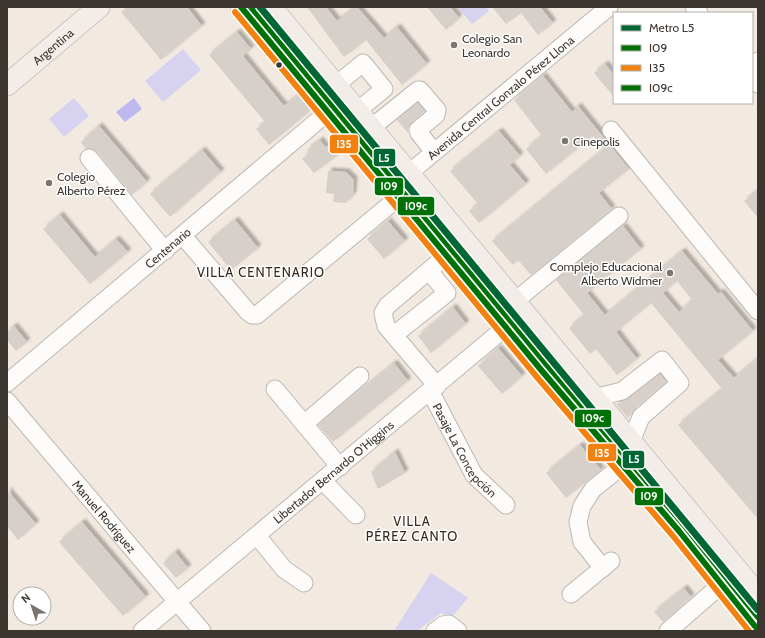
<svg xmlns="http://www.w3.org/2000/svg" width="765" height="638" viewBox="0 0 765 638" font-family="Cabin,sans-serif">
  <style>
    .green { fill: #d6d2ef }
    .water { fill: #bdb9ef }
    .building { fill: #d7d0ca; fill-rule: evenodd; filter: url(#shadow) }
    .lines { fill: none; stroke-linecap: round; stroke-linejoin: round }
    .minor-casing { stroke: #beb7b1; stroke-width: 19 }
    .major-casing { stroke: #ccc7c3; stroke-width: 23 }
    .minor { stroke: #fdfcfa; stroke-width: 17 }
    .major { stroke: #f3ede9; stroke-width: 21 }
    .bus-1-casing { stroke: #fff; stroke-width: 9 }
    .bus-2-casing { stroke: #fff; stroke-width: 9 }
    .bus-3-casing { stroke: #fff; stroke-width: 9 }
    .bus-1 { stroke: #007106; stroke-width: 6 }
    .bus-2 { stroke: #f2810f; stroke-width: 6 }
    .bus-3 { stroke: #007106; stroke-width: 6 }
    .metro-1-casing { stroke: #fff; stroke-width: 10 }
    .metro-1 { stroke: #063; stroke-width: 7 }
    .poi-dot { fill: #7c756e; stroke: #fff; stroke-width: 1.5 }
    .bus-dot { fill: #3c3630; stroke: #fff; stroke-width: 1.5 }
    .labels { text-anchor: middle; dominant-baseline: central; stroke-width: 3; stroke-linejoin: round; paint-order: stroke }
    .poi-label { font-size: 12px; fill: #3c3630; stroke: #fff; text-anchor: start }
    .street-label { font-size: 12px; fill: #3c3630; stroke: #fff }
    .neighbourhood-label { font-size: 13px; letter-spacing: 1px; fill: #35281d; stroke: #fff }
    .line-badge { stroke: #fff; stroke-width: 1.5 }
    .badge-label { font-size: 11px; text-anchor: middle; font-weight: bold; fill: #fff }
  </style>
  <defs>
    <filter id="shadow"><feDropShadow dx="3.5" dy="-3.5" stdDeviation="1" flood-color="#0004"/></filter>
  </defs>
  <rect width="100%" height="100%" fill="#f2e9e1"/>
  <path class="green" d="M458 7H486L489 11 472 24Z
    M183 49 201 70 163 102 145 81Z
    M74 98 89 116 64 137 49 119Z
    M431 573 468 598 452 617 441 613 417 631H394Z"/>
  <path class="water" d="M134 98 142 109 125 122 116 112Z"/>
  <path class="building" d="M128 7H187L202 26 161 60 121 12Z
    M307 7H326L337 21 355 7H357L384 38 397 27 427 64 402 85 366 40 344 57Z
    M427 7H450L459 18 446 30Z
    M492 7H540L553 23 538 35 521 13 506 24Z
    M237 32 251 49 243 56 284 106 298 95 311 110 269 145 256 129 265 122 209 55Z
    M605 64 614 75V97L594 73Z
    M543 76 572 112 578 106 629 169 599 193 612 209 531 275 518 260 513 265 492 241 604 149 593 136 546 174 526 149 542 136 514 100Z
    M418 103 425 111 411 123 408 128V133L397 120Z
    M99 126 147 182 132 195 97 152 92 149H86L81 142Z
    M499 131 520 156 510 165 526 184 479 223 469 211 478 204 450 171Z
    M320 140 325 147 330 145V140L341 153 314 173 302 159 309 153 307 150Z
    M202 150 221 172 170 217 150 194Z
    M328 171 346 172 354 180 353 195 346 203 333 202 334 194 326 193Z
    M758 190V218L744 201Z
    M60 215 95 257 116 239 128 252 90 284 43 229Z
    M235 220 258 248 231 270 208 242Z
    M388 221 405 241 384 259 367 239Z
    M623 226 641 249 587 293 605 315 682 251 718 294 721 292 753 331 718 360 734 378 758 358V519L678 425 722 389 651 303 616 332 637 359 617 375 596 349 590 354 569 328 584 315 556 280ZM677 281 692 300 679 312 663 293Z
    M453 307 466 324 431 353 418 336Z
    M14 326 27 342 16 351 7 340V332Z
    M498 348 522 376 502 394 478 366Z
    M394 363 408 381 333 442 318 425Z
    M660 374 666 382 634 409 628 418 616 404 628 399Z
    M580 445 601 470 566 498 546 473Z
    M395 452 405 473 378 489 371 472Z
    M7 490 36 524 18 540 7 526Z
    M82 522 146 597 123 616 59 542Z
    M175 552 188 568 176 578 163 563Z
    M684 588 691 597 663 622 654 612Z"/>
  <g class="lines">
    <defs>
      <g id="minor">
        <path d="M694 7 699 13"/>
        <path d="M752 66 758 61"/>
        <path d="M752 77 758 84"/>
        <path d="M336 85 363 63 384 89 357 111"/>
        <path d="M371 128 418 90H420L437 110 436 115 418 130 419 133 434 152"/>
        <path d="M611 130 758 311"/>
        <path d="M89 158 165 251"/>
        <path id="s1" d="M391 188 609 7"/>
        <path d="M183 236 248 312 252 315H257L399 197"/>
        <path d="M515 301 619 216"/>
        <path d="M394 335 447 293 429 271"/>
        <path id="s2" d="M7 383 328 112"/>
        <path d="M437 386 386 326 383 313 387 306 446 256"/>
        <path d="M275 389 340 467"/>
        <path id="s3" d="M430 391 474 475 506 505"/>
        <path d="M594 398 622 391 662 360 680 383 641 417 631 442"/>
        <path id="s4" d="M7 401 202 631"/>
        <path d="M304 424 360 376"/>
        <path d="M323 481 356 515"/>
        <path d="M257 536 284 569 304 583"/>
        <path d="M603 568 582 542 578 522 582 506 593 489 622 466"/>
        <path d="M571 594 611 561"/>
        <path id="s5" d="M142 631 524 312"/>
        <path d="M435 631 443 625 449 624 458 631"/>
        <path d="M668 631 723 583"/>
      </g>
      <g id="major">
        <path d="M241 7C342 128 441 250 542 371 614 457 691 539 758 630"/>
        <path d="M271 7 758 595"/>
        <path id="s6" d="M7 85 99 7"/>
      </g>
    </defs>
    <use href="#minor" class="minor-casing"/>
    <use href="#major" class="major-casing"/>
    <use href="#minor" class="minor"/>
    <use href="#major" class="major"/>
    <defs>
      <path id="bus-1" d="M241 7 542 371 679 531 758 630"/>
      <path id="bus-2" d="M235 12 536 376 673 536 749 631"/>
      <path id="bus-3" d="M251 7 548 366 685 526 758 617"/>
    </defs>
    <use href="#bus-1" class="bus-1-casing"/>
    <use href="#bus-2" class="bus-2-casing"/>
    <use href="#bus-3" class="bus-3-casing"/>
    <use href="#bus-1" class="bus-1"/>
    <use href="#bus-2" class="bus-2"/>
    <use href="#bus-3" class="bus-3"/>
    <defs>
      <path id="metro-1" d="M260 7 758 610"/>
    </defs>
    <use href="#metro-1" class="metro-1-casing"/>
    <use href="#metro-1" class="metro-1"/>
  </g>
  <g class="poi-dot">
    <circle cx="454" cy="45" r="4"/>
    <circle cx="565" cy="141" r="4"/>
    <circle cx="49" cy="183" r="4"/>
    <circle cx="670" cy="273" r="4"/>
  </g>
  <circle class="bus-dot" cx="279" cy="65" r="3.5"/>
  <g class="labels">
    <g class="poi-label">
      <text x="462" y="38">Colegio San<tspan x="462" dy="14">Leonardo</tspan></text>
      <text x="573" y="141">Cinepolis</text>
      <text x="57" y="176">Colegio<tspan x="57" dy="14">Alberto Pérez</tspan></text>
      <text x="662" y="266" text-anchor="end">Complejo Educacional<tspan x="662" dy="14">Alberto Widmer</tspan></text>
    </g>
    <g class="street-label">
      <text stroke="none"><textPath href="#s6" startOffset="60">Argentina</textPath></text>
      <text stroke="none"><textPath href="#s1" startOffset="142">Avenida Central Gonzalo Pérez Llona</textPath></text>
      <text stroke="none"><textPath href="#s2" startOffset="210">Centenario</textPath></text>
      <text stroke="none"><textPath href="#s3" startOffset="69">Pasaje La Concepción</textPath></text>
      <text stroke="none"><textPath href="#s5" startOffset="249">Libertador Bernardo O'Higgins</textPath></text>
      <text stroke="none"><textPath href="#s4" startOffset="151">Manuel Rodríguez</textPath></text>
    </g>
    <g class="neighbourhood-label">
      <text x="261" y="272">VILLA CENTENARIO</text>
      <text x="412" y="521">VILLA<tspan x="412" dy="15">PÉREZ CANTO</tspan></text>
    </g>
  </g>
  <g class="line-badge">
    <rect x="329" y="134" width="30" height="20" rx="4" fill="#f2810f"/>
    <rect x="373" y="148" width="23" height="19" rx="4" fill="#063"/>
    <rect x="374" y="177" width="30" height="19" rx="4" fill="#007106"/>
    <rect x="397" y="196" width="38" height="20" rx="4" fill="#007106"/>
    <rect x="574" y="409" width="38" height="19" rx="4" fill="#007106"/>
    <rect x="587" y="443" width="30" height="19" rx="4" fill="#f2810f"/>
    <rect x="622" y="450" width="23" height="19" rx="4" fill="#063"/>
    <rect x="634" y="487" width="30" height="19" rx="4" fill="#007106"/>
  </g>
  <g class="badge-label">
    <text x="344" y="148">I35</text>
    <text x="384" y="162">L5</text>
    <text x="389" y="190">I09</text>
    <text x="416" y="210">I09c</text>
    <text x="593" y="422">I09c</text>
    <text x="602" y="457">I35</text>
    <text x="634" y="463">L5</text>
    <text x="649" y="500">I09</text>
  </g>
  <rect width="765" height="638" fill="none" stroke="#3c3630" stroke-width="16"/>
  <rect x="613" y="12" width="140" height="92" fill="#ffffff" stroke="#b1afac"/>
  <rect x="621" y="25" width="20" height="6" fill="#006633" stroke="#b1afac"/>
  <text x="649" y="32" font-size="12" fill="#3c3630">Metro L5</text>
  <rect x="621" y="45" width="20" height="6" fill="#007106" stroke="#b1afac"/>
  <text x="649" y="52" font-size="12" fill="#3c3630">I09</text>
  <rect x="621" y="65" width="20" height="6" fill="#f2810f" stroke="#b1afac"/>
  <text x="649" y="72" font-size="12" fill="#3c3630">I35</text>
  <rect x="621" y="85" width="20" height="6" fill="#007106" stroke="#b1afac"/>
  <text x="649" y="92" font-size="12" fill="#3c3630">I09c</text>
  <g transform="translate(32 606) rotate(321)"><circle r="19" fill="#ffffff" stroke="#b1afac"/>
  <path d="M0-3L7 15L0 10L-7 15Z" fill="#7c756e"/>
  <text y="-6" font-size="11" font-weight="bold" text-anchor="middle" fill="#3c3630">N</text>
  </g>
</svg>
